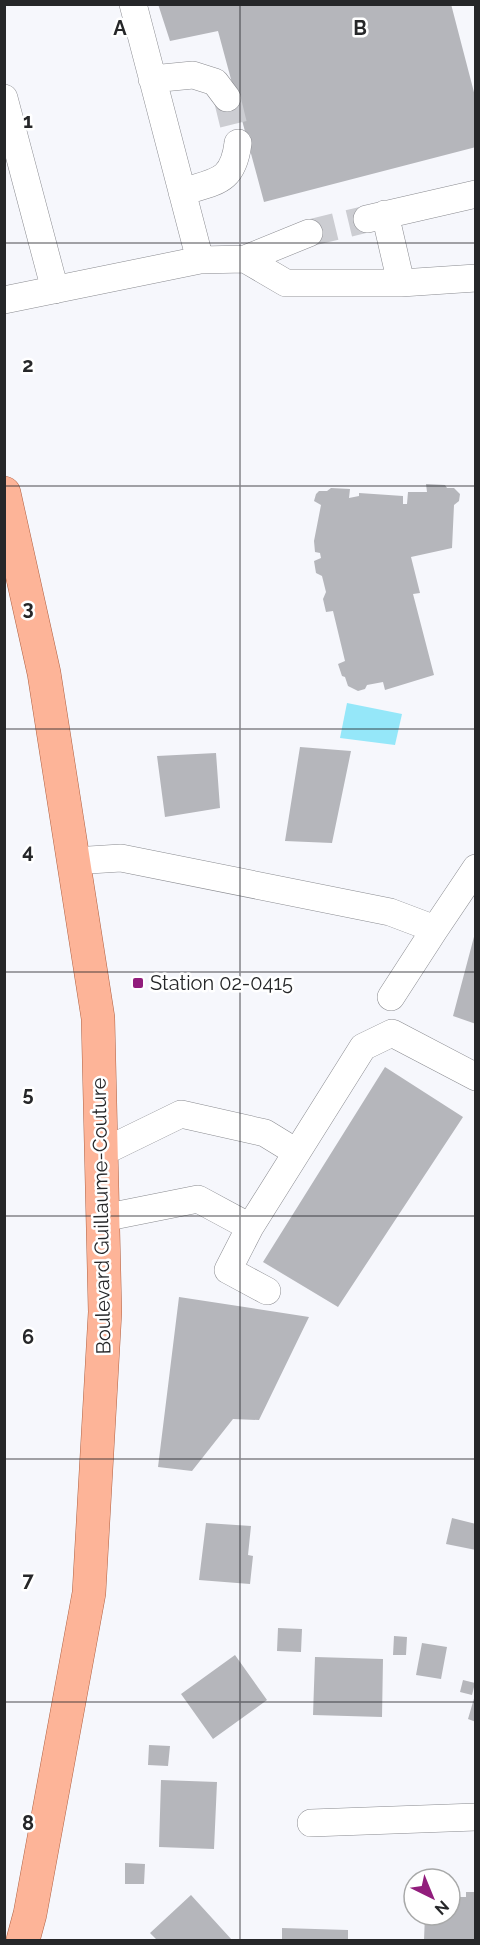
<svg xmlns="http://www.w3.org/2000/svg" width="480" height="1945" viewBox="0 0 480 1945" font-family="Raleway,sans-serif">
  <style>
    .water { fill: #95e7f9 }
    .building { fill: #b5b6bb }
    .lines { fill: none; stroke-linecap: round; stroke-linejoin: round }
    .minor-tunnel { stroke: #cccdd2; stroke-width: 27; stroke-dasharray: 27 14; stroke-linecap: butt }
    .minor-casing { stroke: #8a8b90; stroke-width: 28 }
    .major-casing { stroke: #b06244; stroke-width: 34 }
    .minor { stroke: #fff; stroke-width: 27 }
    .major { stroke: #fdb498; stroke-width: 33 }
    .grid { fill: none; stroke: #262729; stroke-width: 1.5; stroke-opacity: 0.55 }
    .poi-dot { fill: #921d7c; stroke: #fff; stroke-width: 2 }
    .labels { text-anchor: middle; dominant-baseline: central; stroke-width: 5; stroke-linejoin: round; paint-order: stroke }
    .poi-label { font-size: 20px; fill: #262729; stroke: #fff; text-anchor: start }
    .street-label { font-size: 20px; fill: #262729; stroke: #fff }
    .grid-label { font-size: 20px; text-anchor: middle; font-weight: bold; fill: #262729; stroke: #fff; stroke-width: 5; stroke-linejoin: round; paint-order: stroke }
  </style>
  <rect width="100%" height="100%" fill="#f6f7fc"/>
  <path class="water" d="M347 703 402 714 395 745 340 738Z"/>
  <path class="building" d="M158 4H451L476 100V147L264 202 218 31 170 41Z
    M426 484 445 485 447 488H454L460 494 459 501 454 505 452 548 411 557 420 593 413 594 434 675 385 690 383 682 367 685 365 689 358 691 348 686 345 677 342 676 338 664 345 661 333 611 326 612 323 599 326 592 322 576 316 573 314 561 321 558 320 553 315 552 314 541 321 505 314 501 316 494 319 491H327L331 488 350 489 349 498 359 496V493L403 496V504H407L408 492H427Z
    M300 747 351 751 332 843 285 841Z
    M216 753 220 808 165 817 157 756Z
    M475 933H476V1024L453 1016Z
    M385 1067 463 1117 338 1307 263 1262Z
    M179 1297 309 1317 259 1420 233 1419 192 1471 158 1467Z
    M452 1518 476 1524V1550L446 1544Z
    M206 1523 251 1526 248 1555 253 1556 250 1584 199 1580Z
    M278 1628 302 1629 301 1652 277 1651Z
    M394 1636 407 1637 406 1655H393Z
    M422 1643 447 1647 441 1679 416 1675Z
    M235 1655 267 1700 213 1739 181 1694Z
    M315 1657 383 1659 382 1717 313 1715Z
    M463 1680 475 1683 472 1695 460 1692Z
    M475 1695H476V1722L468 1719Z
    M149 1745 170 1746 168 1766 148 1765Z
    M161 1780 217 1782 214 1849 159 1847Z
    M125 1863 145 1864 144 1884H125Z
    M450 1891 458 1892V1897H466V1892H476V1940H424L425 1915H450Z
    M191 1895 232 1940H157L150 1933Z
    M282 1928 348 1930V1940H282Z"/>
  <g class="lines">
    <path class="minor-tunnel" d="M227 98 238 143
      M309 233 367 219"/>
    <defs>
      <path id="minor" d="M152 79 193 75 215 82 227 98
        M4 98 55 290
        M182 192C216 181 233 183 238 143
        M385 214 401 283
        M367 219 476 194
        M245 259 309 233
        M200 260 245 259 286 283H401L476 278
        M4 300 200 260 133 4
        M73 861 121 858 390 912 435 929 391 997
        M435 929 476 868
        M101 1153 181 1114 265 1133 296 1152
        M103 1218 198 1199 250 1227
        M267 1291 228 1270 250 1227 363 1047 392 1033 476 1077
        M311 1823 476 1817"/>
      <path id="major" d="M4 493 44 673 98 1018 105 1312 89 1593 30 1914 23 1940"/>
    </defs>
    <use href="#minor" class="minor-casing"/>
    <use href="#major" class="major-casing"/>
    <use href="#minor" class="minor"/>
    <use href="#major" class="major"/>
  </g>
  <path class="grid" d="M240 4V1940M4 243H476M4 486H476M4 729H476M4 972H476M4 1216H476M4 1459H476M4 1702H476"/>
  <rect class="poi-dot" x="132" y="977" width="12" height="12" rx="3"/>
  <g class="labels">
    <g class="poi-label">
      <text x="150" y="983">Station 02-0415</text>
    </g>
    <g class="street-label">
      <text transform="translate(101 1216) rotate(-91)">Boulevard Guillaume-Couture</text>
    </g>
  </g>
  <g class="grid-label">
    <text x="120" y="35">A</text>
    <text x="360" y="35">B</text>
    <text x="28" y="128">1</text>
    <text x="28" y="372">2</text>
    <text x="28" y="615">3</text>
    <text x="28" y="858">4</text>
    <text x="28" y="1101">5</text>
    <text x="28" y="1344">6</text>
    <text x="28" y="1587">7</text>
    <text x="28" y="1830">8</text>
  </g>
  <rect width="480" height="1945" fill="none" stroke="#262729" stroke-width="12"/>
  <g transform="translate(432 1897) rotate(137)"><circle r="28" fill="#ffffff" stroke="#a8a9a9" stroke-width="1.5"/>
  <path d="M0-4.5L10 22L0 15L-10 22Z" fill="#921d7c"/>
  <text y="-9" font-size="16" font-weight="bold" text-anchor="middle" fill="#262729">N</text>
  </g>
</svg>
